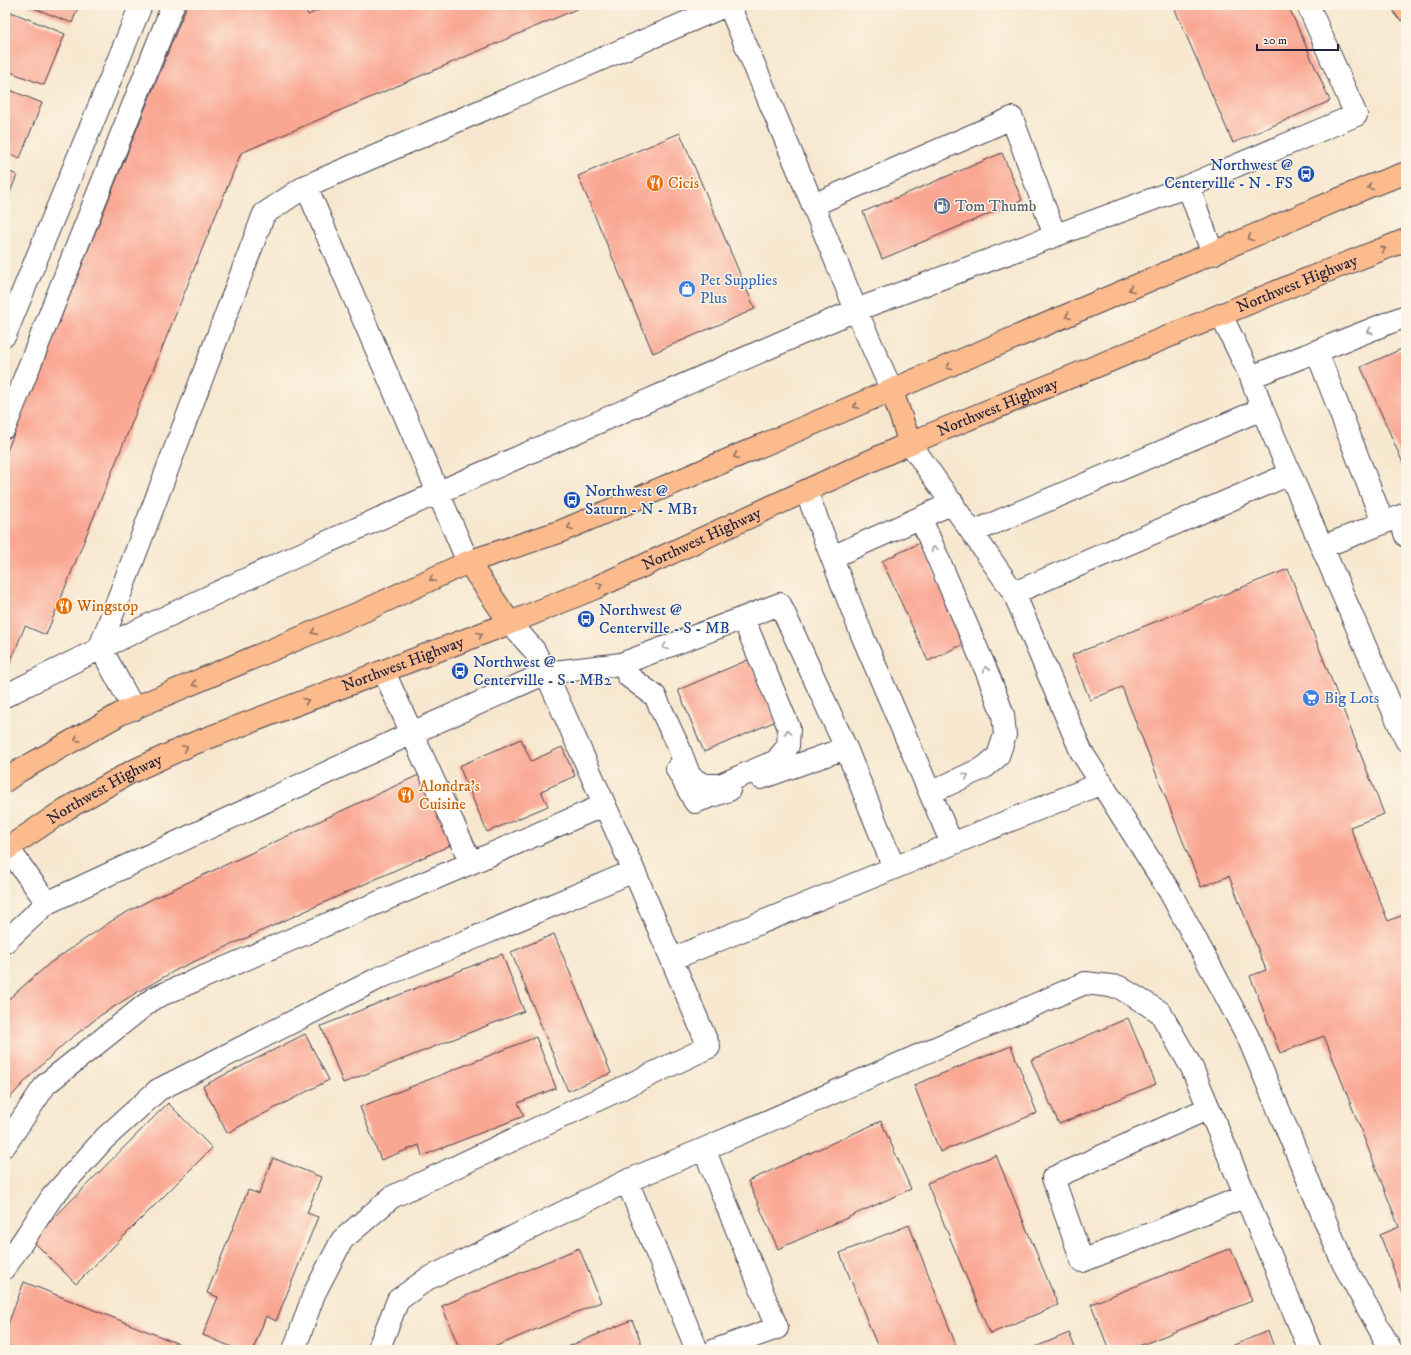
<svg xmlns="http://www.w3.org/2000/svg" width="1411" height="1355" viewBox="0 0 1411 1355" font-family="'IM FELL DW Pica',serif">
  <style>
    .building { fill: #f9a692 }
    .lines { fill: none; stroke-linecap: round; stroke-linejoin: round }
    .minor-casing { stroke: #424051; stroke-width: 24 }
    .major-casing { stroke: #424051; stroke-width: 24 }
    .minor { stroke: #fff; stroke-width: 22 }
    .major { stroke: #fbbb8c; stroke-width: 22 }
    .oneway { stroke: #8e6e64 }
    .oneway2 { stroke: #9c9ca7 }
    .labels { text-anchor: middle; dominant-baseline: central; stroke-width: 3; stroke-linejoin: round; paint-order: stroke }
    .transit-label { font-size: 16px; fill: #164399; stroke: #fcf5e5; text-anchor: start }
    .food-label { font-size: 16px; fill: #c56008; stroke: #fcf5e5; text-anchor: start }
    .service-label { font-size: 16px; fill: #4e5e75; stroke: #fcf5e5; text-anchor: start }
    .shop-label { font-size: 16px; fill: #366cbe; stroke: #fcf5e5; text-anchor: start }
    .street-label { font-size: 16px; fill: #22223b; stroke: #fcf5e5 }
  </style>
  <rect width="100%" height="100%" fill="#fcf5e5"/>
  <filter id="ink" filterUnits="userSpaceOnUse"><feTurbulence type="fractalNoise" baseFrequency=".025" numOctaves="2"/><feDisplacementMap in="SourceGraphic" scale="8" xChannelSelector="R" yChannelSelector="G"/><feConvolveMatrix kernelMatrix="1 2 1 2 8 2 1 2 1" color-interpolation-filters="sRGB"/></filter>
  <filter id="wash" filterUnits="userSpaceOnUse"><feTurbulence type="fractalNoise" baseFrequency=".012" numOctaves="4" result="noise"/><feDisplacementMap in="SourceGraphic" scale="16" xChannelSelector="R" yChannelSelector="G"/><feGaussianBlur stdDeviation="0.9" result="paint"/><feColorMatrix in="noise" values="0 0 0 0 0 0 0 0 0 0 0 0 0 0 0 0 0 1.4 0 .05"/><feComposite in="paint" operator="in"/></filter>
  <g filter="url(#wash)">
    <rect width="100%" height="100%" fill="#f7e7cf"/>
    <g id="blocks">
      <path class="building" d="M26 5H79L72 23Z
        M187 5H304L308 15 330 5H586L241 153 46 635 25 626 5 675V456Z
        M1173 5H1288L1330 101 1233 143Z
        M6 10 65 34 44 85 5 70Z
        M5 88 42 103 20 158 5 152Z
        M680 133 755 309 653 353 578 176Z
        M1002 153 1022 200 882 259 863 212Z
        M5 170 17 175 5 205Z
        M1406 347V470L1361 367Z
        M920 543 966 643 928 661 882 561Z
        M1288 569 1384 814 1350 827 1388 921 1406 914V1301L1380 1235 1399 1227 1324 1036 1280 1053 1250 976 1266 970 1229 876 1201 887 1122 687 1090 700 1072 655Z
        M750 659 776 721 704 752 678 690Z
        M521 739 531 761 562 747 575 776 541 791 548 806 487 832 459 766Z
        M423 773 455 843 178 969 139 991 101 1015 65 1043 32 1074 5 1103V1002L50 963 116 918 152 899Z
        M554 934 611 1073 568 1091 511 952Z
        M502 954 524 1011 343 1083 321 1026Z
        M1128 1018 1156 1084 1059 1124 1031 1060Z
        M305 1034 329 1080 227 1133 203 1086Z
        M536 1037 556 1088 518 1103 524 1116 422 1156 419 1145 381 1160 360 1107Z
        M1011 1046 1037 1113 940 1152 914 1085Z
        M168 1103 212 1148 76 1284 32 1240Z
        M881 1121 911 1189 778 1249 748 1181Z
        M996 1155 1058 1305 990 1334 927 1183Z
        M273 1158 321 1177 307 1213 318 1217 276 1321 266 1316 253 1350H239L203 1335 218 1297 207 1293 248 1190 259 1194Z
        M909 1225 958 1350H879L840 1253Z
        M579 1248 601 1302 487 1350H460L442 1306Z
        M1231 1248 1252 1301 1129 1350H1109L1091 1304Z
        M24 1282 194 1350H18L5 1345V1332Z
        M632 1320 644 1350H560Z
        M1268 1331 1275 1350H1222Z
        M1069 1333 1076 1350H1028Z"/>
    </g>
  </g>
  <g filter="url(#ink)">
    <use href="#blocks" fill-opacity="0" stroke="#424051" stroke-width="1"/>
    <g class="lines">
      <defs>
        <path id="minor" d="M729 5 813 205 856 310 892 391
          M813 205 1012 118 1055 236
          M1213 254 1188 186 1356 115 1308 5
          M1221 315 1251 377 1262 409 1406 740
          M5 335 141 5
          M1317 352 1383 523
          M1251 377 1406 316
          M5 427 173 5
          M910 443 1014 593 1081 751 1170 892 1248 1037 1343 1263 1391 1350
          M806 491 862 635 952 844 1102 783
          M1399 517 1406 536
          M921 519 989 677 1003 715 1005 735 998 756 985 767 930 793
          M973 532 1262 409
          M1322 547 1406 514
          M832 557 953 503
          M468 562 306 186 727 5
          M1014 593 1290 474
          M628 676 655 696 679 748 690 777 704 785H720L776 761 788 746 789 728 743 618
          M5 696C266 563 539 449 807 331L856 310 1204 180
          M134 709 100 647 264 214 306 186
          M677 769 695 802 729 790
          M761 778 846 748
          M8 848 47 903
          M471 863 604 805
          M5 942 47 903 412 733 546 673 621 664 780 604 846 748 894 868 952 844
          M672 959 894 868
          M1209 1108 1053 1178 1082 1261 1246 1196
          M5 1145 46 1084 154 998 471 863 384 672
          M704 1149 777 1328 715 1350
          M627 1181 697 1350
          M5 1268 52 1197 105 1138 158 1090 381 977 634 871
          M294 1350 314 1294 342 1240 392 1197 709 1047 634 871 546 673 534 650 510 623
          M378 1350 398 1300 427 1279 627 1181 704 1149 1085 983 1119 987 1160 1012 1192 1068 1310 1350"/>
        <g id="major">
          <path d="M1404 5 1406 10"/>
          <path d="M892 391 910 443"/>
          <path d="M468 562 510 623"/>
          <path d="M5 781 19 771 120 714 366 610 468 562 559 532 1370 186 1406 173"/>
          <path id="s1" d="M5 850 66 809 131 772 192 744 510 623 595 588 903 446 1327 271 1406 240"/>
        </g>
      </defs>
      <use href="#minor" class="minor-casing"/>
      <use href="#major" class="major-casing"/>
      <use href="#minor" class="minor"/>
      <use href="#major" class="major"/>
    </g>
    <defs><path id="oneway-chevron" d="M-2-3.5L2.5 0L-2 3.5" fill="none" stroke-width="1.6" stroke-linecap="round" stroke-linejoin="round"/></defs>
    <g class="oneway">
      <use href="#oneway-chevron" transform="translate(1370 187) rotate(158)"/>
      <use href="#oneway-chevron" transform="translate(1250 238) rotate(157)"/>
      <use href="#oneway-chevron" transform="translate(1383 249) rotate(-21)"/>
      <use href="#oneway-chevron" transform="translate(1131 289) rotate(157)"/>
      <use href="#oneway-chevron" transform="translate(1068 316) rotate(157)"/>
      <use href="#oneway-chevron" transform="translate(949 367) rotate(157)"/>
      <use href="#oneway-chevron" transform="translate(856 406) rotate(158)"/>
      <use href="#oneway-chevron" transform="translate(736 456) rotate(157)"/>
      <use href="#oneway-chevron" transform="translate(570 527) rotate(157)"/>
      <use href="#oneway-chevron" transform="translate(432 579) rotate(155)"/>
      <use href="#oneway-chevron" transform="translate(600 585) rotate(-24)"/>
      <use href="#oneway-chevron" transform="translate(314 632) rotate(156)"/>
      <use href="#oneway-chevron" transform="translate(480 635) rotate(-21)"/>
      <use href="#oneway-chevron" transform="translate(195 684) rotate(157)"/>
      <use href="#oneway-chevron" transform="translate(306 701) rotate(-21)"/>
      <use href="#oneway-chevron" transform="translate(77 739) rotate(151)"/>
      <use href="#oneway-chevron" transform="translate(185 748) rotate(-25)"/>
    </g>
    <g class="oneway2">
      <use href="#oneway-chevron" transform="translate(1370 331) rotate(158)"/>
      <use href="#oneway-chevron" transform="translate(934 549) rotate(-114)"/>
      <use href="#oneway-chevron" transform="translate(665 647) rotate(159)"/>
      <use href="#oneway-chevron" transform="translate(986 669) rotate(-114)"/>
      <use href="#oneway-chevron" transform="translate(788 732) rotate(-93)"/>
      <use href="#oneway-chevron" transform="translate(966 776) rotate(-25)"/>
    </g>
  </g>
  <defs>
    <symbol id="bus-disc" viewBox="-11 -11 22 22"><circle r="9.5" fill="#1a4fb4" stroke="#fcf5e5"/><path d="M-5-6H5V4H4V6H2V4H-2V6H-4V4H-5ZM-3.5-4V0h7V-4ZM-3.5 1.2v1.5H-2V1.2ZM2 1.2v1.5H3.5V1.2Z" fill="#fff"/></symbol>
    <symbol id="restaurant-disc" viewBox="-11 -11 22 22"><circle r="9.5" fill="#e8710a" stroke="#fcf5e5"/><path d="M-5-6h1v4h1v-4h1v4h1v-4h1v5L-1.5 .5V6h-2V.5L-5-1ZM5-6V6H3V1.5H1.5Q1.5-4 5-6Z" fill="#fff"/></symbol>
    <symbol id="fuel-disc" viewBox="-11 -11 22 22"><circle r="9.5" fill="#5c6f8a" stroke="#fcf5e5"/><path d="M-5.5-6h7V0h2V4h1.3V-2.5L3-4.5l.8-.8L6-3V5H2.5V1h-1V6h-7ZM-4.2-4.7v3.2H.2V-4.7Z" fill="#fff"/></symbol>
    <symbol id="shop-disc" viewBox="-11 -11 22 22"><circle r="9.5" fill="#3f7fe0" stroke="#fcf5e5"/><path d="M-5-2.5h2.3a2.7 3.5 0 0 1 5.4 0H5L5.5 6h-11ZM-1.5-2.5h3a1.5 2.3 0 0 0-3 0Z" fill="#fff"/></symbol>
    <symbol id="supermarket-disc" viewBox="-11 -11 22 22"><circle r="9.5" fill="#3f7fe0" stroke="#fcf5e5"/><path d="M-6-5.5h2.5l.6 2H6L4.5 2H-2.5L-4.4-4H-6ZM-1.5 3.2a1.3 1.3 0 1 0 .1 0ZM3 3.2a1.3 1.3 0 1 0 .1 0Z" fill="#fff"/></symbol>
  </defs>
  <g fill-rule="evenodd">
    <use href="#bus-disc" x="1296" y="164" width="20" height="20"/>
    <use href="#restaurant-disc" x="645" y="173" width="20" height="20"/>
    <use href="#fuel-disc" x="932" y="196" width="20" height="20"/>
    <use href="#shop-disc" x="677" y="279" width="20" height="20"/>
    <use href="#bus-disc" x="562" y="490" width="20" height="20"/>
    <use href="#restaurant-disc" x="54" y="596" width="20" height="20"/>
    <use href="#bus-disc" x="576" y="609" width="20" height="20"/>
    <use href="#bus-disc" x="450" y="661" width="20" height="20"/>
    <use href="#supermarket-disc" x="1301" y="688" width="20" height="20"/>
    <use href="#restaurant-disc" x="396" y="785" width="20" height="20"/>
  </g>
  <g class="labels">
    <g class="transit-label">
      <text x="1293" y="165" text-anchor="end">Northwest @<tspan x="1293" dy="18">Centerville - N - FS</tspan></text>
      <text x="585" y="491">Northwest @<tspan x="585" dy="18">Saturn - N - MB1</tspan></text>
      <text x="599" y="610">Northwest @<tspan x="599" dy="18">Centerville - S - MB</tspan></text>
      <text x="473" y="662">Northwest @<tspan x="473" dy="18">Centerville - S - MB2</tspan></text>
    </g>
    <g class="food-label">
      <text x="668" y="183">Cicis</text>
      <text x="77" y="606">Wingstop</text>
      <text x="419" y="786">Alondra’s<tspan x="419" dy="18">Cuisine</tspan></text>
    </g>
    <g class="service-label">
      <text x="955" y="206">Tom Thumb</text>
    </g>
    <g class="shop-label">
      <text x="700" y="280">Pet Supplies<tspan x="700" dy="18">Plus</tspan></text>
      <text x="1324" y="698">Big Lots</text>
    </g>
    <g class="street-label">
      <text stroke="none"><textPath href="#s1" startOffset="1413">Northwest Highway</textPath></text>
      <text stroke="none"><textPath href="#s1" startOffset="1089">Northwest Highway</textPath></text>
      <text stroke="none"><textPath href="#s1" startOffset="765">Northwest Highway</textPath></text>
      <text stroke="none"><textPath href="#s1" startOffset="441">Northwest Highway</textPath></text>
      <text stroke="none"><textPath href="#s1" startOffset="117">Northwest Highway</textPath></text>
    </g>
  </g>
  <rect width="1411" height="1355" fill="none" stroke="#fcf5e5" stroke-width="20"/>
  <path d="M1257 44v6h81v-6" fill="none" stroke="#22223b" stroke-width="2"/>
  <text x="1263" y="44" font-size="12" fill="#22223b" stroke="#fcf5e5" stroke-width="3" paint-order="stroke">20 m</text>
</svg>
